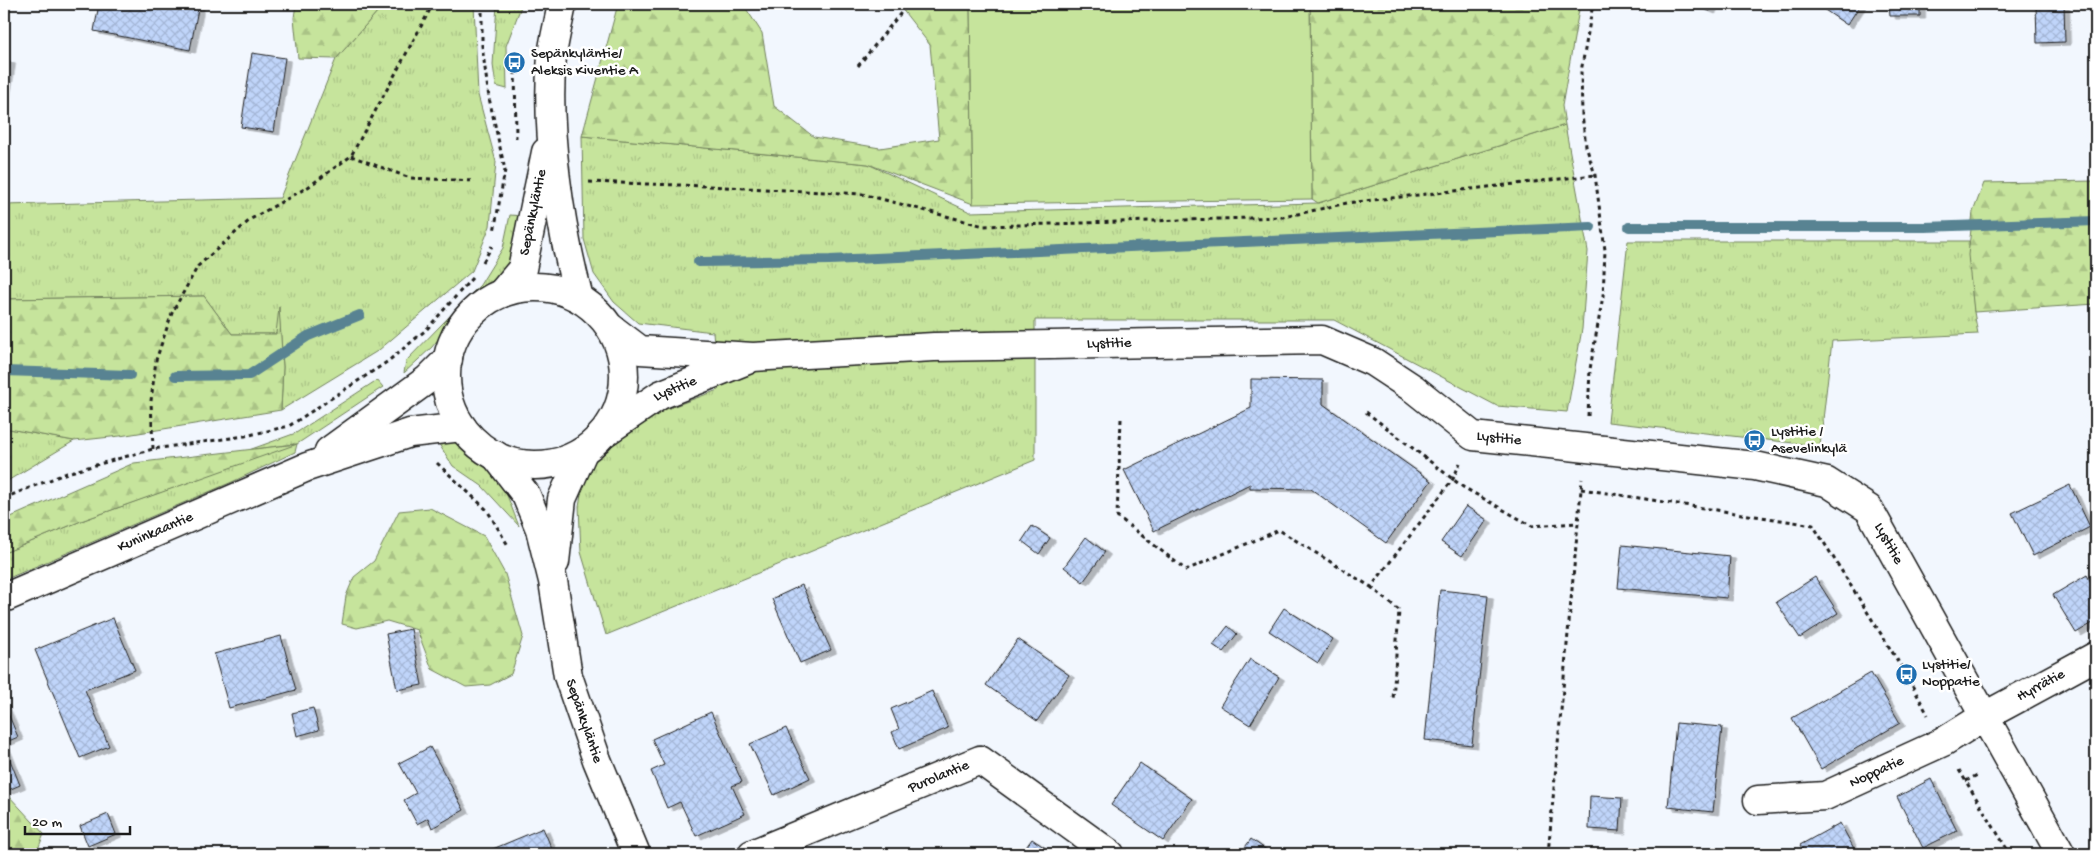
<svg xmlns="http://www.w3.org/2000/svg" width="2100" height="858" viewBox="0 0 2100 858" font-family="'Gochi Hand',sans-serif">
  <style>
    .grass { fill: url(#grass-tufts); stroke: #71805c }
    .forest { fill: url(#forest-firs); stroke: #71805c }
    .garden { fill: #c6e49c; stroke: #71805c }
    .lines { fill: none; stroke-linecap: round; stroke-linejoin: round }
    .stream { stroke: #588392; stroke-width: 10 }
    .building { fill: url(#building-cross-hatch); stroke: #1c1c1c; filter: url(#shadow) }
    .street-casing { stroke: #1c1c1c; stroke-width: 31 }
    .secondary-casing { stroke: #1c1c1c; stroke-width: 31 }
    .path { stroke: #1c1c1c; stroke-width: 3; stroke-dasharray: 4 4; stroke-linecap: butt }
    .street { stroke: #fff; stroke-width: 28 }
    .secondary { stroke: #fff; stroke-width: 28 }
    .labels { text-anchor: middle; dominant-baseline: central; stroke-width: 5; stroke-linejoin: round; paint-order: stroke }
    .poi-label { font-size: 15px; fill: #1c1c1c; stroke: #fff; text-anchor: start }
    .street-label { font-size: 15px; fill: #1c1c1c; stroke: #fff }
  </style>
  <defs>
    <pattern id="grass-tufts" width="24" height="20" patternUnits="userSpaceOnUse" patternTransform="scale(1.25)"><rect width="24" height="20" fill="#c6e49c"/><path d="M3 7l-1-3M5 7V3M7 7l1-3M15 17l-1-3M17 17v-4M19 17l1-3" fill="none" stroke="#aac386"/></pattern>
    <pattern id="forest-firs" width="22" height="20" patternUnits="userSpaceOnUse" patternTransform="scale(1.25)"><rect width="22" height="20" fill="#c6e49c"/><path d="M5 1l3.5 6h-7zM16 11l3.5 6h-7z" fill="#aac386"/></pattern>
    <pattern id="building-cross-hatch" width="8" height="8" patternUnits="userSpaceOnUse" patternTransform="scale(1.25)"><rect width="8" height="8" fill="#c0d5fa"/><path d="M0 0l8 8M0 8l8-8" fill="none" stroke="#a4b6d6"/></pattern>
    <filter id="shadow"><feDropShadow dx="5.5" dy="3" stdDeviation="0" flood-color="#0004"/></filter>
  </defs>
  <rect width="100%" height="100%" fill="#f2f7fe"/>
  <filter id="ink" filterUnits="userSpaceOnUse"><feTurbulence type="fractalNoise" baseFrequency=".02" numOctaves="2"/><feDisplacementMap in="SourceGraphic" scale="10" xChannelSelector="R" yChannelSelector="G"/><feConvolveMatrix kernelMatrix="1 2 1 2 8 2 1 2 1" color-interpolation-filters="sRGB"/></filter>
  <g filter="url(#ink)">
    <path class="grass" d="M384 4H474L478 95 496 162 490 226 472 271 379 350 281 410 283 367 279 312 277 334H232L204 296 4 299V205L280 198 336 59Z
      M497 4H522L506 46 507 89 496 86 493 65Z
      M1565 125 1588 251 1582 329 1567 412 1497 406 1334 320H1035V460L606 635 581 552 579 506 585 470 603 446 661 411 718 390 713 332 638 323 614 302 594 274 584 239 582 136 868 164 970 212 1318 203Z
      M510 215 523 216 520 249 504 271 459 313 432 347 404 373 406 361 480 285 503 248Z
      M1628 241H1969L1974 312 1978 334 1832 341 1820 446 1608 422Z
      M377 380 383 387 297 444 295 452 232 482 4 580V553L81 521 294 444 249 450 296 433Z
      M4 428 74 441 4 483Z
      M435 438C444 440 457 439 466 443 497 458 507 497 519 526L482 486 453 466Z"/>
    <path class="forest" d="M296 4H384L336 59 298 58 294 18Z
      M618 4H743L762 33 774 106 814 137 880 148 939 139 930 45 898 4H970L973 204 868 164 582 136Z
      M1310 4H1580L1562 106 1565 125 1318 203 1312 199Z
      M2096 181V304L1974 312 1968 255 1973 212 1984 183Z
      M204 296 232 334H276L279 307 283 367 281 410 120 436 74 441 4 428V299Z
      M297 444 81 521 4 553V520L134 463Z
      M430 508 484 536 505 574 523 636 511 674 490 685 466 687 432 669 417 630 387 621 357 628 342 624 346 596 354 577 374 561 399 511Z
      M9 796 44 834 36 854H4V797Z"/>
    <path class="garden" d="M970 4H1310L1312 199 973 204Z"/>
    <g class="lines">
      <path class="stream" d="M1629 227H1925L2096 221
        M698 262 830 260 1591 227
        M4 371 130 375
        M175 376 249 375 308 336 360 315"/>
    </g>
    <path class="building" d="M99 4H199L190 50 94 31Z
      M1692 4H1713L1710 11Z
      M1816 4H1861L1847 25Z
      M1889 4H1920V16H1890Z
      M2036 4H2064L2065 42 2037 43Z
      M252 53 285 58 274 132 241 127Z
      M4 60 10 61 4 98Z
      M1251 379 1323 380V404L1431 481 1386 543 1311 489 1250 488V484L1154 531 1124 470 1251 408Z
      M2070 485 2090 527 2033 556 2012 513Z
      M1466 506 1487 520 1462 556 1441 542Z
      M1032 526 1050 538 1039 554 1022 541Z
      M1086 537 1105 552 1083 582 1064 567Z
      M1622 545 1730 556 1727 598 1618 588Z
      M2087 575 2096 591V621L2076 633 2053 595Z
      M1815 577 1838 613 1800 638 1776 602Z
      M802 585 831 650 800 663 772 599Z
      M1440 590 1488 595 1472 745 1425 740Z
      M1284 608 1333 639 1318 663 1269 631Z
      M113 618 135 670 85 690 109 746 80 758 35 650Z
      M1228 626 1237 634 1223 652 1213 645Z
      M411 629 422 685 397 690 386 634Z
      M281 636 296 690 229 708 214 654Z
      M1018 639 1069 675 1037 721 986 685Z
      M1250 659 1279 677 1250 725 1220 706Z
      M1871 673 1900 723 1821 769 1792 718Z
      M932 691 948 728 899 749 892 732 899 729 891 709Z
      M4 704 18 737 4 743Z
      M313 708 319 730 297 736 292 713Z
      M711 712 742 782 732 786 745 814 696 836 680 802 667 808 651 771 664 765 652 739Z
      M1676 723 1722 727 1713 812 1668 807Z
      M786 728 810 778 774 795 750 744Z
      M4 745 20 785 4 792Z
      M430 747 464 810 432 828 428 818 417 824 404 800 416 793 399 763Z
      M1140 763 1192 799 1163 841 1111 805Z
      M1931 779 1957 831 1923 848 1897 797Z
      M1590 796 1622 798 1620 831 1589 829Z
      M108 814 116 834 88 846 80 826Z
      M1840 823 1857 854H1805L1800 845Z
      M543 828 554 854H481Z
      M1032 839 1054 854H1021Z
      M1251 839 1272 854H1240Z"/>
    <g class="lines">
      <defs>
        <g id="street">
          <path id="s1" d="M611 328 640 350 753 357 934 347 1322 340 1373 362 1414 389 1473 436 1755 466 1827 482 1869 509 2061 854"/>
          <path id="s2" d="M604 433 660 395 747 360"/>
          <path id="s3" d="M1758 800 1825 796 1943 742 1985 716 2096 656"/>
          <path id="s4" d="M752 854 980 760 1110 854"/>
        </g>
        <g id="secondary">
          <path d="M562 4C559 21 554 39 552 56 545 129 560 227 579 298"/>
          <circle cx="535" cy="376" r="89"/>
          <path id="s5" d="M502 293 522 269 546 152"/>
          <path d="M329 451 428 379 448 359"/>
          <path id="s6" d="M495 455 526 495 540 529 553 581 568 676 597 760 636 854"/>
          <path d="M555 562 562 499 583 452"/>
          <path id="s7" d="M4 598 307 467 410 433 462 427"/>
        </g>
      </defs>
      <use href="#street" class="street-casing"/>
      <use href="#secondary" class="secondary-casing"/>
      <path class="path" d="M482 4V46L489 98 505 170 494 232
        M515 63 516 138
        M858 66 908 4
        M351 156 410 178 475 181
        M589 182 707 186 862 194 984 226 1284 217 1347 203 1595 175
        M483 262 492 246
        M1366 412 1463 487 1532 526 1578 523
        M1588 416 1590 369 1603 296 1605 250 1595 175 1586 146 1582 115 1581 72 1593 4
        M1121 419 1117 516 1186 570 1279 530 1371 587 1453 479 1460 463
        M153 449 151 401 156 360 172 313 198 266 251 219 308 187 351 156 433 4
        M437 463 487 510 509 547
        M1581 489 1813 525 1906 674 1928 715
        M4 498 67 473 153 449 245 436 289 426 387 362 426 330 472 278
        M1371 587 1399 610 1393 700
        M1959 770 2010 854
        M1966 781 1979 774
        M1548 854 1582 479"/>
      <use href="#street" class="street"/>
      <use href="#secondary" class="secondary"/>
    </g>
  </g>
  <defs>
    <symbol id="bus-disc" viewBox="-11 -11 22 22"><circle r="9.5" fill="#1f6fb2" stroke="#fff"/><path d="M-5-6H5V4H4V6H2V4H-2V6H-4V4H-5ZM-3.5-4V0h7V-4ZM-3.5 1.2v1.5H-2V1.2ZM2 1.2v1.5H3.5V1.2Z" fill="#fff"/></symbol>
  </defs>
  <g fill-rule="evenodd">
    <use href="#bus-disc" x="502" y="50" width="25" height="25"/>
    <use href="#bus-disc" x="1742" y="428" width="25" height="25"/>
    <use href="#bus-disc" x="1894" y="662" width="25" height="25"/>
  </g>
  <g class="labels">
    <g class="poi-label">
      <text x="531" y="54">Sepänkyläntie/<tspan x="531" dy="17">Aleksis Kiventie A</tspan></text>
      <text x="1771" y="432">Lystitie /<tspan x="1771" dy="17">Asevelinkylä</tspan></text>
      <text x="1922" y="665">Lystitie/<tspan x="1922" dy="17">Noppatie</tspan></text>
    </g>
    <g class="street-label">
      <text stroke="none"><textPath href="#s5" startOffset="89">Sepänkyläntie</textPath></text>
      <text stroke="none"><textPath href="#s1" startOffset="506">Lystitie</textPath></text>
      <text stroke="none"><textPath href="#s2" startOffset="84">Lystitie</textPath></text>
      <text stroke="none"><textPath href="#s1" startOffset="925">Lystitie</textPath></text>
      <text stroke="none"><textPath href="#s7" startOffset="165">Kuninkaantie</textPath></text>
      <text stroke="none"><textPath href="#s1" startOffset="1346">Lystitie</textPath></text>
      <text stroke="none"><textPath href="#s3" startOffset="310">Hyrrätie</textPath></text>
      <text stroke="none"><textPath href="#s6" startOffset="285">Sepänkyläntie</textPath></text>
      <text stroke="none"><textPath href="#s3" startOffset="124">Noppatie</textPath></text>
      <text stroke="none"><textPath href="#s4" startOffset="202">Purolantie</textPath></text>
    </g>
  </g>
  <rect width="2100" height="858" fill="none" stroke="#fff" stroke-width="20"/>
  <rect x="10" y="10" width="2080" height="838" fill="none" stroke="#1c1c1c" stroke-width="2" filter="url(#ink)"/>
  <path d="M25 826v8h105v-8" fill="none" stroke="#1c1c1c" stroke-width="2.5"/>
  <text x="32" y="826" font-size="15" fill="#1c1c1c" stroke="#ffffff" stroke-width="4" paint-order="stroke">20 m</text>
</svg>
